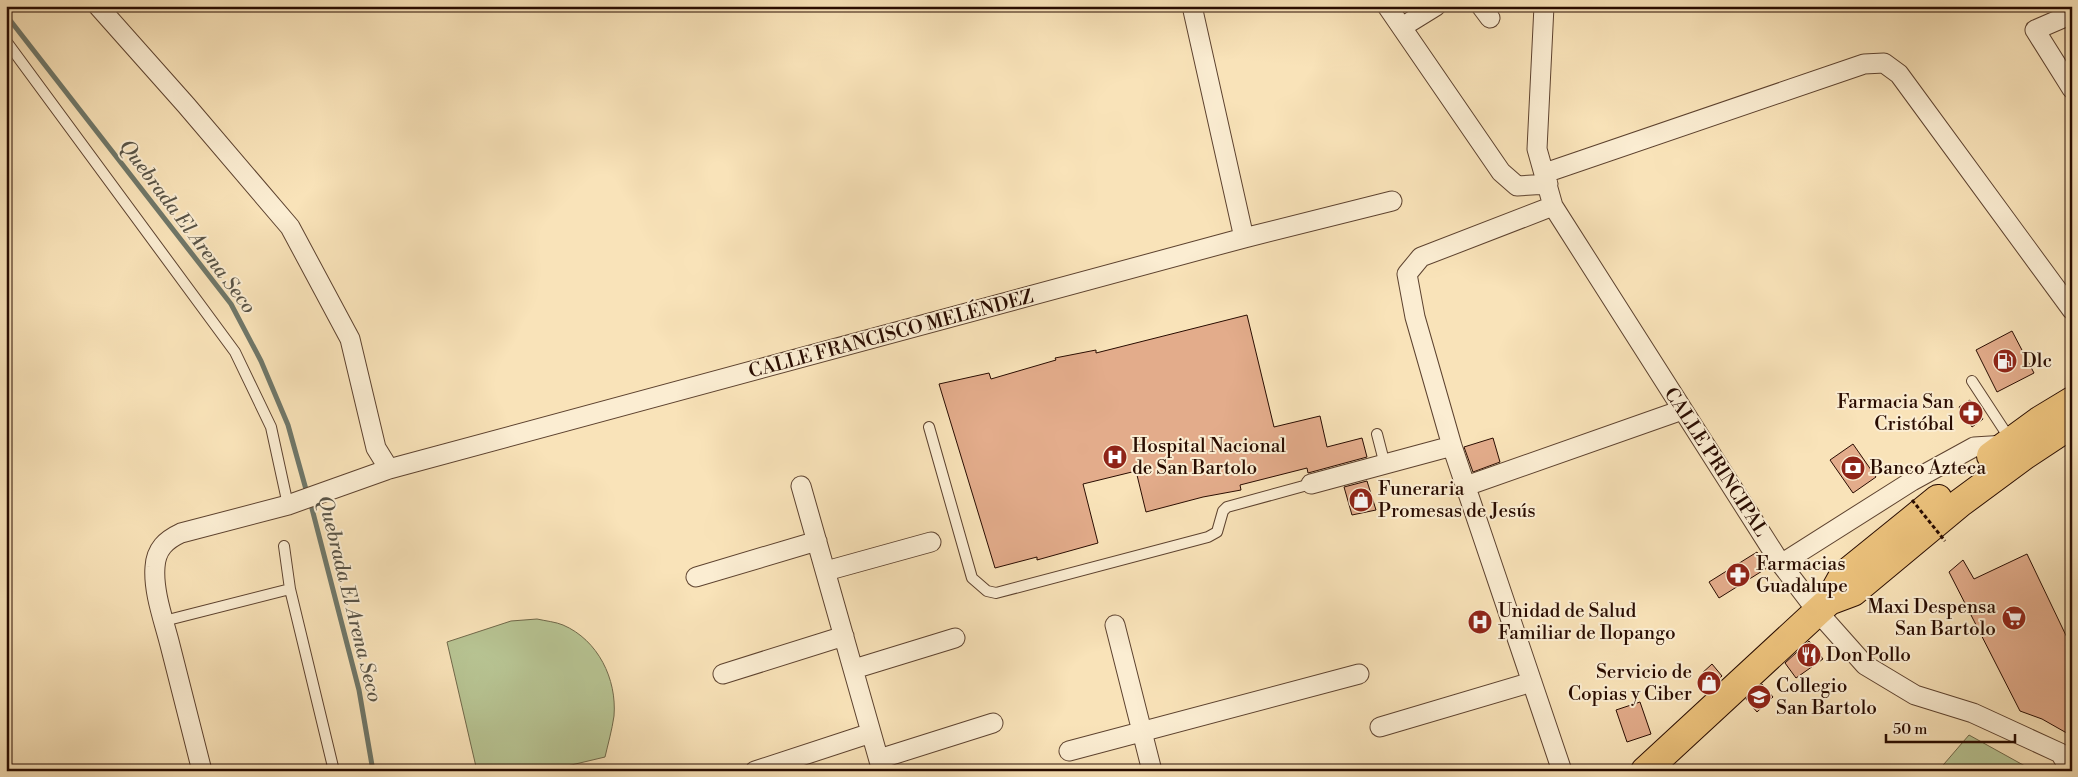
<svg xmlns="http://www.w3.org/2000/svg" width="2078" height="777" viewBox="0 0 2078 777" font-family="'Libre Bodoni',serif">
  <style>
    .green { fill: #b8c594; stroke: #70684a }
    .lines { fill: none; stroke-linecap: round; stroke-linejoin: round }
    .stream { stroke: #6f7769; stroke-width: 5 }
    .building { fill: #e3ac8b; stroke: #290c01 }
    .lane-casing { stroke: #5d422f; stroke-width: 12 }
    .street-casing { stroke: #5d422f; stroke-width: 21 }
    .primary-casing { stroke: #290c01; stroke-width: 30 }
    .lane { stroke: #fbedd2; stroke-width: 10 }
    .street { stroke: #fbedd2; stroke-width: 19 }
    .primary { stroke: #ecc27c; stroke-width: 28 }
    .path-bridge { stroke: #290c01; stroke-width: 3; stroke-dasharray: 4 2.5; stroke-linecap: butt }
    .labels { text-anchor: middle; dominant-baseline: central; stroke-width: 4; stroke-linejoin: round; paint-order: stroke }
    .street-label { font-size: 19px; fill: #290c01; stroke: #fbedd2 }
    .poi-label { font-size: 19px; fill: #290c01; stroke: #fbedd2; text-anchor: start }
    .water-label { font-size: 20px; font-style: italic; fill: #585346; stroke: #fbedd2 }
  </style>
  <rect width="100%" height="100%" fill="#f9e3b9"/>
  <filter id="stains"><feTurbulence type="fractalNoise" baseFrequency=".004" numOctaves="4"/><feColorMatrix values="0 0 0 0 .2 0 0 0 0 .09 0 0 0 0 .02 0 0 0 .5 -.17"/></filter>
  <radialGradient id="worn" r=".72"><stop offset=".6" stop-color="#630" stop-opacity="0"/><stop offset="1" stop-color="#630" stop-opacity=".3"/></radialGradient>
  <path class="green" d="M537 619C546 621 556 622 563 625 598 640 617 679 614 716 612 730 608 744 605 757L546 771H477L447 642 511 621Z
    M1969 735 2034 771H1938Z"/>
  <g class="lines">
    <path class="stream" d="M6 15 231 304 261 361 288 425 307 493
      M310 501 359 690 373 771"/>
  </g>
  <path class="building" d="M1247 315 1274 427 1320 416 1327 447 1362 438 1367 457 1308 473 1307 468 1240 485 1241 490 1203 497 1146 512 1136 471 1083 484 1098 543 1037 560V557L995 568 939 384 989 373 991 379 1056 360 1055 358 1096 350V353Z
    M2012 331 2034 373 1997 392 1976 350Z
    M1970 400 1983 419 1972 427 1959 407Z
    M1493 438 1500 462 1473 472 1464 447Z
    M1853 444 1876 477 1853 493 1830 460Z
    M1367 481 1376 510 1352 515 1344 487Z
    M1757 552 1767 568 1719 598 1709 582Z
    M2027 554 2072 648V736L2042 719 2020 711 1949 572 1963 560 1974 579Z
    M1809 641 1823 659 1796 678 1785 663Z
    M1712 664 1722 676 1707 690 1700 675Z
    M1762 684 1773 697 1757 712 1746 699Z
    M1640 702 1651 734 1627 742 1616 710Z"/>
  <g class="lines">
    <defs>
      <path id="lane" d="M6 41 235 352 271 427 288 505
        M1972 381 2010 439
        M929 427 972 578 987 591 996 593 1208 537 1217 532 1223 511 1227 507 1311 484
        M1377 434 1385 465
        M284 546 290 589 334 771
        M164 621 290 589"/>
      <path id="street" d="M98 6 186 105 290 227 350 339 376 448 389 469
        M1192 6 1244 238
        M1387 6 1501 172 1517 186 1548 184
        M1481 6 1490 18
        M1544 6 1537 149 1553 206 1781 564 1817 611 1865 665 1915 695 1973 713 2060 753 2071 771
        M2072 14 2035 30 2072 89
        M1402 27 1436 6
        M1545 173 1864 64 1884 63 1899 74 2072 310
        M1553 206 1421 257 1407 274 1415 317 1452 446 1562 771
        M1311 484 1452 446
        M801 486 882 771
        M1466 486 1682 410
        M1781 564 1912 481 1974 447 2006 445
        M826 571 931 542
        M696 577 817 541
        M1115 625 1152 771
        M854 669 955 638
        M723 674 844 636
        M1380 727 1532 682
        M1069 751 1359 674
        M879 759 993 723
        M202 771C191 729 181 687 170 645 164 621 153 592 155 567 156 549 166 540 181 533L288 505 389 469 1244 238 1392 201
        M755 771 871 733"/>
      <path id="primary" d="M1991 456 2039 421 2072 401
        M1829 601 1843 576 1938 499
        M1645 771 1829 601 1853 592 1960 503 2025 455 2072 424"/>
    </defs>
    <use href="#lane" class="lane-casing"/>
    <use href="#street" class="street-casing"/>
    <use href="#primary" class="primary-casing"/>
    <use href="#lane" class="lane"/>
    <use href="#street" class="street"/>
    <use href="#primary" class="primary"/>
    <path class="path-bridge" d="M1912 500 1945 541"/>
  </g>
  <defs>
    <symbol id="fuel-disc" viewBox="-11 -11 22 22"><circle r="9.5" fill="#8f2418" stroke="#fbedd2"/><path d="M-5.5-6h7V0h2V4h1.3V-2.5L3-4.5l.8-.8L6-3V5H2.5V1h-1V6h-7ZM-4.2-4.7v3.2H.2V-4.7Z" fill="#fff"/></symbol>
    <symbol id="pharmacy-disc" viewBox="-11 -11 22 22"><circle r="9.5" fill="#8f2418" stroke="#fbedd2"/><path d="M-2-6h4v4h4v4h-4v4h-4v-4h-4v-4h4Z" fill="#fff"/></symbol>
    <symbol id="hospital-disc" viewBox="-11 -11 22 22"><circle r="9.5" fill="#8f2418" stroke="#fbedd2"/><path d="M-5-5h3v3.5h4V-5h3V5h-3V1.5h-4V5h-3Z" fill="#fff"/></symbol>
    <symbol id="bank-disc" viewBox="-11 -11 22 22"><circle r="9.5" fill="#8f2418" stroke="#fbedd2"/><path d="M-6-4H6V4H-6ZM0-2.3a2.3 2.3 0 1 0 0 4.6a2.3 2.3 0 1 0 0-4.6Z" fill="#fff"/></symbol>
    <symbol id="shop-disc" viewBox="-11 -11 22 22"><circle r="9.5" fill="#8f2418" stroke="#fbedd2"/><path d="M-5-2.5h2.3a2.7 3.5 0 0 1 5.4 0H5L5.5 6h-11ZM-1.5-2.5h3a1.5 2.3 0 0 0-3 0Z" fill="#fff"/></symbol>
    <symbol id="supermarket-disc" viewBox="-11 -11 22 22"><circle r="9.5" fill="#8f2418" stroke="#fbedd2"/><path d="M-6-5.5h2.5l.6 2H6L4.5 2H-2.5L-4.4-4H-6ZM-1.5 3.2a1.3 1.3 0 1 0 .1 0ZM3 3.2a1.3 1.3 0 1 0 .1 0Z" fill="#fff"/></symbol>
    <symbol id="restaurant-disc" viewBox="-11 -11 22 22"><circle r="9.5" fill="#8f2418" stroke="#fbedd2"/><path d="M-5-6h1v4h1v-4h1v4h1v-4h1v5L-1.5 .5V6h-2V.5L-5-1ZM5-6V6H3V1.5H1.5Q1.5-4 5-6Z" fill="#fff"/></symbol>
    <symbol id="school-disc" viewBox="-11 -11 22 22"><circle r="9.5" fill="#8f2418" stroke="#fbedd2"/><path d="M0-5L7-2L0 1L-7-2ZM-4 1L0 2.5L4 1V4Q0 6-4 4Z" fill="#fff"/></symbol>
  </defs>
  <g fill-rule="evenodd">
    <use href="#fuel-disc" x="1991" y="347" width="28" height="28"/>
    <use href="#pharmacy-disc" x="1957" y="399" width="28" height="28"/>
    <use href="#hospital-disc" x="1101" y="443" width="28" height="28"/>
    <use href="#bank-disc" x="1839" y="454" width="28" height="28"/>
    <use href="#shop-disc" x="1347" y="486" width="28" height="28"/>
    <use href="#pharmacy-disc" x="1724" y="561" width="28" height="28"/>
    <use href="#supermarket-disc" x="2000" y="604" width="28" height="28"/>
    <use href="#hospital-disc" x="1466" y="608" width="28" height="28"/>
    <use href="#restaurant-disc" x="1795" y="641" width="28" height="28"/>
    <use href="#shop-disc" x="1695" y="669" width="28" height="28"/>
    <use href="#school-disc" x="1745" y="683" width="28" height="28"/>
  </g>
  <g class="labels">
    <g class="street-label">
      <text transform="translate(891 334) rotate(-15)">CALLE FRANCISCO MELÉNDEZ</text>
      <text transform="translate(1716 462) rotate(57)">CALLE PRINCIPAL</text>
    </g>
    <g class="poi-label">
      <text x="2022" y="361">Dlc</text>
      <text x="1954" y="402" text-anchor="end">Farmacia San<tspan x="1954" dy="22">Cristóbal</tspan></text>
      <text x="1132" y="446">Hospital Nacional<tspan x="1132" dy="22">de San Bartolo</tspan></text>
      <text x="1870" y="468">Banco Azteca</text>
      <text x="1378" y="489">Funeraria<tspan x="1378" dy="22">Promesas de Jesús</tspan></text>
      <text x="1756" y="564">Farmacias<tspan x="1756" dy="22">Guadalupe</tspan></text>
      <text x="1996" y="607" text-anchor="end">Maxi Despensa<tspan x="1996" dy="22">San Bartolo</tspan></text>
      <text x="1498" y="611">Unidad de Salud<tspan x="1498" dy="22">Familiar de Ilopango</tspan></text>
      <text x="1826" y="655">Don Pollo</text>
      <text x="1692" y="672" text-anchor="end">Servicio de<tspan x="1692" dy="22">Copias y Ciber</tspan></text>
      <text x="1776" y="686">Collegio<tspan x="1776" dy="22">San Bartolo</tspan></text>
    </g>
    <g class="water-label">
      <text transform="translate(187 227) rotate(53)">Quebrada El Arena Seco</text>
      <text transform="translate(349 599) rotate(76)">Quebrada El Arena Seco</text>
    </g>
  </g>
  <rect width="2078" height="777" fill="none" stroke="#f9e3b9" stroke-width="25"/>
  <rect x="8" y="8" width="2063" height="762" fill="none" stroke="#290c01" stroke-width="2.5"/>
  <rect x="12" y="12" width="2053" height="752" fill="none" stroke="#290c01"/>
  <path d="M1886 734v8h129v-8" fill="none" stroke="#290c01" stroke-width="2.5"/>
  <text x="1893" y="734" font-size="15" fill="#290c01" stroke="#fbedd2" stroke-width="4" paint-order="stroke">50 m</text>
  <rect width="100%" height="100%" filter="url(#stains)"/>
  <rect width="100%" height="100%" fill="url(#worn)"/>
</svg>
